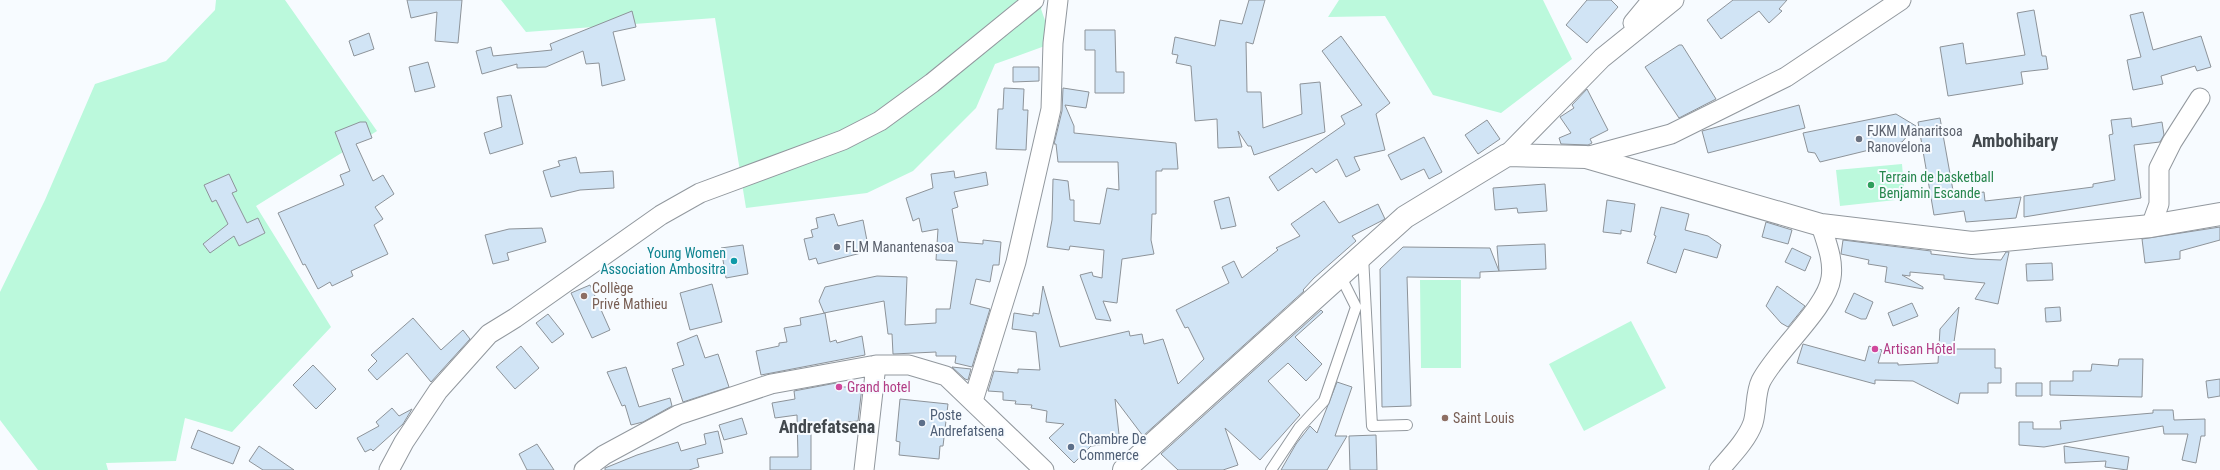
<svg xmlns="http://www.w3.org/2000/svg" width="2220" height="470" viewBox="0 0 2220 470" font-family="'Roboto Condensed',sans-serif">
  <style>
    .green { fill: #bbf9dc }
    .building { fill: #d1e4f5; stroke: #8d9399 }
    .lines { fill: none; stroke-linecap: round; stroke-linejoin: round }
    .lane-casing { stroke: #92989e; stroke-width: 12 }
    .street-casing { stroke: #92989e; stroke-width: 21 }
    .secondary-casing { stroke: #92989e; stroke-width: 24 }
    .lane { stroke: #fff; stroke-width: 10 }
    .street { stroke: #fff; stroke-width: 19 }
    .secondary { stroke: #fff; stroke-width: 22 }
    .worship-dot { fill: #6b7280; stroke: #f7fbff; stroke-width: 1.5 }
    .leisure-dot { fill: #2e9e5b; stroke: #f7fbff; stroke-width: 1.5 }
    .culture-dot { fill: #0f9aa8; stroke: #f7fbff; stroke-width: 1.5 }
    .education-dot { fill: #8d6e63; stroke: #f7fbff; stroke-width: 1.5 }
    .hotel-dot { fill: #d1479c; stroke: #f7fbff; stroke-width: 1.5 }
    .service-dot { fill: #5c6f8a; stroke: #f7fbff; stroke-width: 1.5 }
    .labels { text-anchor: middle; dominant-baseline: central; stroke-width: 4; stroke-linejoin: round; paint-order: stroke }
    .worship-label { font-size: 14px; fill: #5b616d; stroke: #f7fbff; text-anchor: start }
    .leisure-label { font-size: 14px; fill: #27864d; stroke: #f7fbff; text-anchor: start }
    .culture-label { font-size: 14px; fill: #0d838f; stroke: #f7fbff; text-anchor: end }
    .education-label { font-size: 14px; fill: #785e54; stroke: #f7fbff; text-anchor: start }
    .hotel-label { font-size: 14px; fill: #b23c85; stroke: #f7fbff; text-anchor: start }
    .service-label { font-size: 14px; fill: #4e5e75; stroke: #f7fbff; text-anchor: start }
    .district-label { font-size: 18px; font-weight: bold; fill: #43494e; stroke: #f7fbff }
  </style>
  <rect width="100%" height="100%" fill="#f7fbff"/>
  <path class="green" d="M216 0H285L377 131 256 206 331 327 232 432 185 418 176 461 106 463 108 470H38L0 420V292L45 200 95 84 166 61 215 10Z
    M501 0H1044L1041 9 1053 43 995 64 976 108 913 171 867 193 746 208 715 18 526 32Z
    M1339 0H1543L1572 59 1501 113 1433 95 1385 16 1328 17Z
    M1902 164 1905 199 1840 206 1836 170Z
    M1420 280H1461V368H1421Z
    M1631 321 1666 388 1584 431 1549 364Z"/>
  <path class="building" d="M407 0H462L458 43 435 41 437 12 411 18Z
    M1249 0H1265L1253 44 1246 42 1247 92H1261L1263 128 1302 114 1300 84 1320 82 1325 132 1254 155 1251 146H1248L1238 131 1242 147 1218 148 1217 119 1195 121 1191 66 1176 63 1178 55 1172 54 1175 37 1215 46 1220 20 1242 24Z
    M1587 0H1611L1618 7 1587 43 1566 25Z
    M1733 0H1787L1779 9 1782 11 1769 23 1759 11 1721 39 1707 20Z
    M2034 10 2042 56H2046L2048 69 2021 72 2023 84 1948 96 1940 47 1963 43 1966 64 2025 55 2017 13Z
    M632 11 636 27 613 32 625 80 602 86 599 63 586 64 583 51 546 67 517 68V64L482 74 476 51 491 47 493 56 552 50 550 44Z
    M2143 12 2153 50 2201 36 2211 67 2197 71 2195 66 2161 76 2163 84 2133 90 2127 60 2141 57 2130 15Z
    M1085 30H1115L1116 72H1124V93H1095V50H1085Z
    M369 33 374 49 354 56 349 41Z
    M1341 36 1390 103 1376 114 1385 150 1354 157 1360 170 1346 177 1337 159 1316 173 1312 168 1278 191 1269 177 1345 124 1341 116 1362 105 1322 51Z
    M1679 45H1682L1716 99 1679 118 1645 67Z
    M428 62 435 87 415 92 409 67Z
    M1013 67H1039V81L1013 82Z
    M1004 88 1024 89 1023 110H1028L1026 150 996 149 998 109H1003Z
    M1063 88 1089 92 1086 108 1065 105 1074 126V133L1176 143 1178 169H1162V171H1156V214H1152L1151 240 1154 254 1122 259 1117 303 1103 301 1111 321 1096 319 1080 275 1092 272 1093 276 1102 278 1104 250 1070 246 1069 250 1047 247 1052 220 1053 179 1068 181 1070 200H1074V221L1100 224 1107 188 1119 190 1118 162H1058L1056 144H1054L1062 111Z
    M1587 89 1608 130 1590 139 1592 143 1588 145 1561 144 1559 138 1571 133 1560 117 1574 108 1572 105Z
    M511 95 523 144 490 154 484 133 502 127 497 97Z
    M1799 105 1805 128 1708 153 1702 131Z
    M1896 114 1916 126 1902 142 1820 162 1815 153 1808 152 1803 133Z
    M1940 118 1954 196 1984 192 1985 201 2021 197 2016 218 1966 222 1964 211 1934 215 1918 122Z
    M2131 118 2132 127 2162 122 2164 135 2160 142 2134 145 2141 198 2024 217V196L2093 187V184L2115 180 2109 135 2113 134 2111 120Z
    M1487 120 1500 139 1478 154 1465 135Z
    M360 122H366L372 138 356 144 373 181 383 175 394 194 375 207 383 219 374 225 388 254 351 271 353 276 332 286 330 282 318 289 305 264 303 265 278 213 344 185 340 175 350 171 335 132Z
    M1424 137 1442 172 1429 179 1424 169 1401 180 1388 155Z
    M576 157 580 173 613 171 614 188 580 190 551 197 543 171 560 166 558 161Z
    M954 171 955 178 986 172 988 185 954 192 958 207 952 209 958 242 983 244V240L1001 242 999 265H993L990 282 976 279 970 304 990 309 972 367 955 363 956 356H936V352L893 354 892 334H888L884 301 824 313 819 301 825 287 877 276 907 277 905 325 936 323V309H950L957 261 936 260 938 229 922 232 919 218 913 221 906 198 933 188 931 174Z
    M229 174 237 191 232 193 247 223 258 218 265 233 239 246 234 236 210 253 203 244 228 224 216 200 212 202 204 185Z
    M1545 184 1547 211 1518 213 1517 208 1495 210 1493 188Z
    M1229 197 1236 226 1221 229 1214 201Z
    M1607 200 1635 204 1631 232 1621 230V234L1603 232Z
    M1324 201 1339 223 1378 204 1385 219 1352 236 1356 241 1314 278 1303 290 1304 291 1143 436 1115 399 1120 443 1091 446 1074 463 1049 438 1064 424 1046 422 1047 411 1031 408 1032 405 1015 404 1016 401 1003 400V392L988 391 994 371 1018 373V369L1040 370 1036 332 1012 329 1014 313 1033 316V313L1039 314 1043 286 1060 347 1129 331 1130 336 1142 334 1144 344 1163 339 1178 384 1204 359 1188 327 1185 328 1176 310 1229 283 1222 267 1234 261 1242 278 1278 250 1276 248 1300 236 1291 224Z
    M1661 207 1689 214 1685 230 1708 236 1721 245 1717 258 1684 249 1676 273 1647 263 1656 236 1654 235Z
    M834 214 838 226 863 220 869 251 818 264 816 258 809 260 804 239 813 237 811 230 818 228 816 218Z
    M1766 222 1792 230 1788 244 1762 237Z
    M2220 227V240L2180 251V259L2145 263 2142 239Z
    M542 228 546 242 507 253 509 260 493 264 485 235 509 229Z
    M1843 240 1931 251V254L1976 259 2001 260 2006 252H2009L1998 304 1975 299 1985 283 1944 279V275L1910 272V276L1902 275 1923 287V289L1885 282 1887 267 1868 264 1869 260 1841 254Z
    M1545 244 1546 269 1480 272V278L1407 277 1411 406 1382 407 1380 269 1403 247 1490 248 1499 271 1497 246Z
    M743 245 748 274 726 278 721 248Z
    M1792 248 1811 257 1805 271 1785 262Z
    M2052 263 2053 280 2027 281 2026 264Z
    M712 284 722 322 690 330 680 293Z
    M590 285 610 330 592 338 571 293Z
    M1777 286 1805 306 1788 327 1781 323 1766 306Z
    M1854 293 1873 302 1866 319H1861L1845 312Z
    M1912 303 1918 316 1893 326 1888 313Z
    M1959 307 1953 349H1995V368H2001V383H1988V393H1960L1958 404 1913 381 1875 380V384L1797 363 1803 344 1865 361 1869 346 1882 350 1878 363H1898V365L1938 363 1940 329Z
    M2060 307 2061 321 2046 322 2045 308Z
    M1321 310 1323 312 1295 337 1322 364 1306 381 1288 363 1268 381 1300 415 1260 460 1225 428 1238 465 1223 470H1178L1161 454Z
    M825 313 830 342 836 340 837 343 862 336 865 355 761 375 756 351 779 346V343L787 342 784 328 801 325 800 318Z
    M548 314 564 334 552 343 536 323Z
    M413 318 441 350 463 330 470 339 431 382 407 353 377 380 368 370 377 361 371 355Z
    M697 335 705 358 718 354 729 387 683 402 672 369 684 365 677 343Z
    M521 346 539 368 515 389 496 367Z
    M2119 359H2143L2142 397 2050 395V381H2073V371H2091L2092 364 2118 366Z
    M313 365 336 389 316 409 293 385Z
    M626 367 639 407 670 398 672 406 643 422 631 425 625 405 622 406 607 372Z
    M952 367 971 369 968 380 965 379Z
    M2220 379V396L2208 398 2206 381Z
    M1337 382 1352 387 1335 436H1347L1327 470H1281L1296 444 1310 426 1317 433Z
    M836 383 837 387H862L858 421 816 425 811 427V470H770V457H798L797 415 775 418 772 403 795 399 794 391Z
    M2016 383H2042V396H2016Z
    M900 399 948 404 943 446H940L939 459 899 455 900 442 896 441Z
    M392 408 399 416 412 409 403 424 373 451 371 449 365 452 357 438 379 426 376 422Z
    M2153 410H2173L2174 420 2205 419V436H2201L2196 463 2182 460 2188 434H2164L2163 426 2044 447 2019 445V422H2033V429H2061L2060 421 2153 413Z
    M742 418 747 434 724 440 719 425Z
    M198 430 240 447 233 464 191 448Z
    M718 431 723 453 697 459 699 467 689 470H605V468L637 455 678 442 681 451 706 444 704 434Z
    M1376 435 1377 470H1350L1349 436Z
    M537 444 554 470H527L519 454Z
    M259 446 294 470H263L249 461Z
    M2064 446 2129 457 2127 470 2105 467 2106 461 2065 463Z"/>
  <g class="lines">
    <defs>
      <path id="lane" d="M1363 256 1372 426 1407 425
        M1271 470 1299 428 1324 401 1356 307 1340 275"/>
      <path id="street" d="M1633 23 1652 0
        M1507 155 1602 58 1674 0
        M1586 157 1671 134 1786 77 1901 0
        M2151 226 2159 204V168L2172 142 2200 98
        M973 401 1016 262 1051 109 1053 43 1058 0
        M389 470 404 442 438 391 489 334 515 318 661 215 700 193 843 140 880 121 932 83 1034 0
        M584 470 604 455 678 415 771 384 876 365H909L946 376 1044 470
        M864 470 876 365
        M1719 470C1731 456 1747 440 1753 423 1757 410 1755 393 1761 381 1777 350 1827 308 1831 278 1834 260 1826 242 1821 225"/>
      <path id="secondary" d="M1124 470 1405 217 1507 155 1586 157 1821 225 1972 243 2151 226 2220 214"/>
    </defs>
    <use href="#lane" class="lane-casing"/>
    <use href="#street" class="street-casing"/>
    <use href="#secondary" class="secondary-casing"/>
    <use href="#lane" class="lane"/>
    <use href="#street" class="street"/>
    <use href="#secondary" class="secondary"/>
  </g>
  <g class="worship-dot">
    <circle cx="1859" cy="139" r="4"/>
    <circle cx="837" cy="247" r="4"/>
  </g>
  <circle class="leisure-dot" cx="1871" cy="185" r="4"/>
  <circle class="culture-dot" cx="734" cy="261" r="4"/>
  <g class="education-dot">
    <circle cx="584" cy="296" r="4"/>
    <circle cx="1445" cy="418" r="4"/>
  </g>
  <g class="hotel-dot">
    <circle cx="1875" cy="349" r="4"/>
    <circle cx="839" cy="387" r="4"/>
  </g>
  <g class="service-dot">
    <circle cx="922" cy="423" r="4"/>
    <circle cx="1071" cy="447" r="4"/>
  </g>
  <g class="labels">
    <g class="worship-label">
      <text x="1867" y="131">FJKM Manaritsoa<tspan x="1867" dy="16">Ranovelona</tspan></text>
      <text x="845" y="247">FLM Manantenasoa</text>
    </g>
    <g class="leisure-label">
      <text x="1879" y="177">Terrain de basketball<tspan x="1879" dy="16">Benjamin Escande</tspan></text>
    </g>
    <g class="culture-label">
      <text x="726" y="253">Young Women<tspan x="726" dy="16">Association Ambositra</tspan></text>
    </g>
    <g class="education-label">
      <text x="592" y="288">Collège<tspan x="592" dy="16">Privé Mathieu</tspan></text>
      <text x="1453" y="418">Saint Louis</text>
    </g>
    <g class="hotel-label">
      <text x="1883" y="349">Artisan Hôtel</text>
      <text x="847" y="387">Grand hotel</text>
    </g>
    <g class="service-label">
      <text x="930" y="415">Poste<tspan x="930" dy="16">Andrefatsena</tspan></text>
      <text x="1079" y="439">Chambre De<tspan x="1079" dy="16">Commerce</tspan></text>
    </g>
    <g class="district-label">
      <text x="2015" y="140">Ambohibary</text>
      <text x="827" y="426">Andrefatsena</text>
    </g>
  </g>
</svg>
